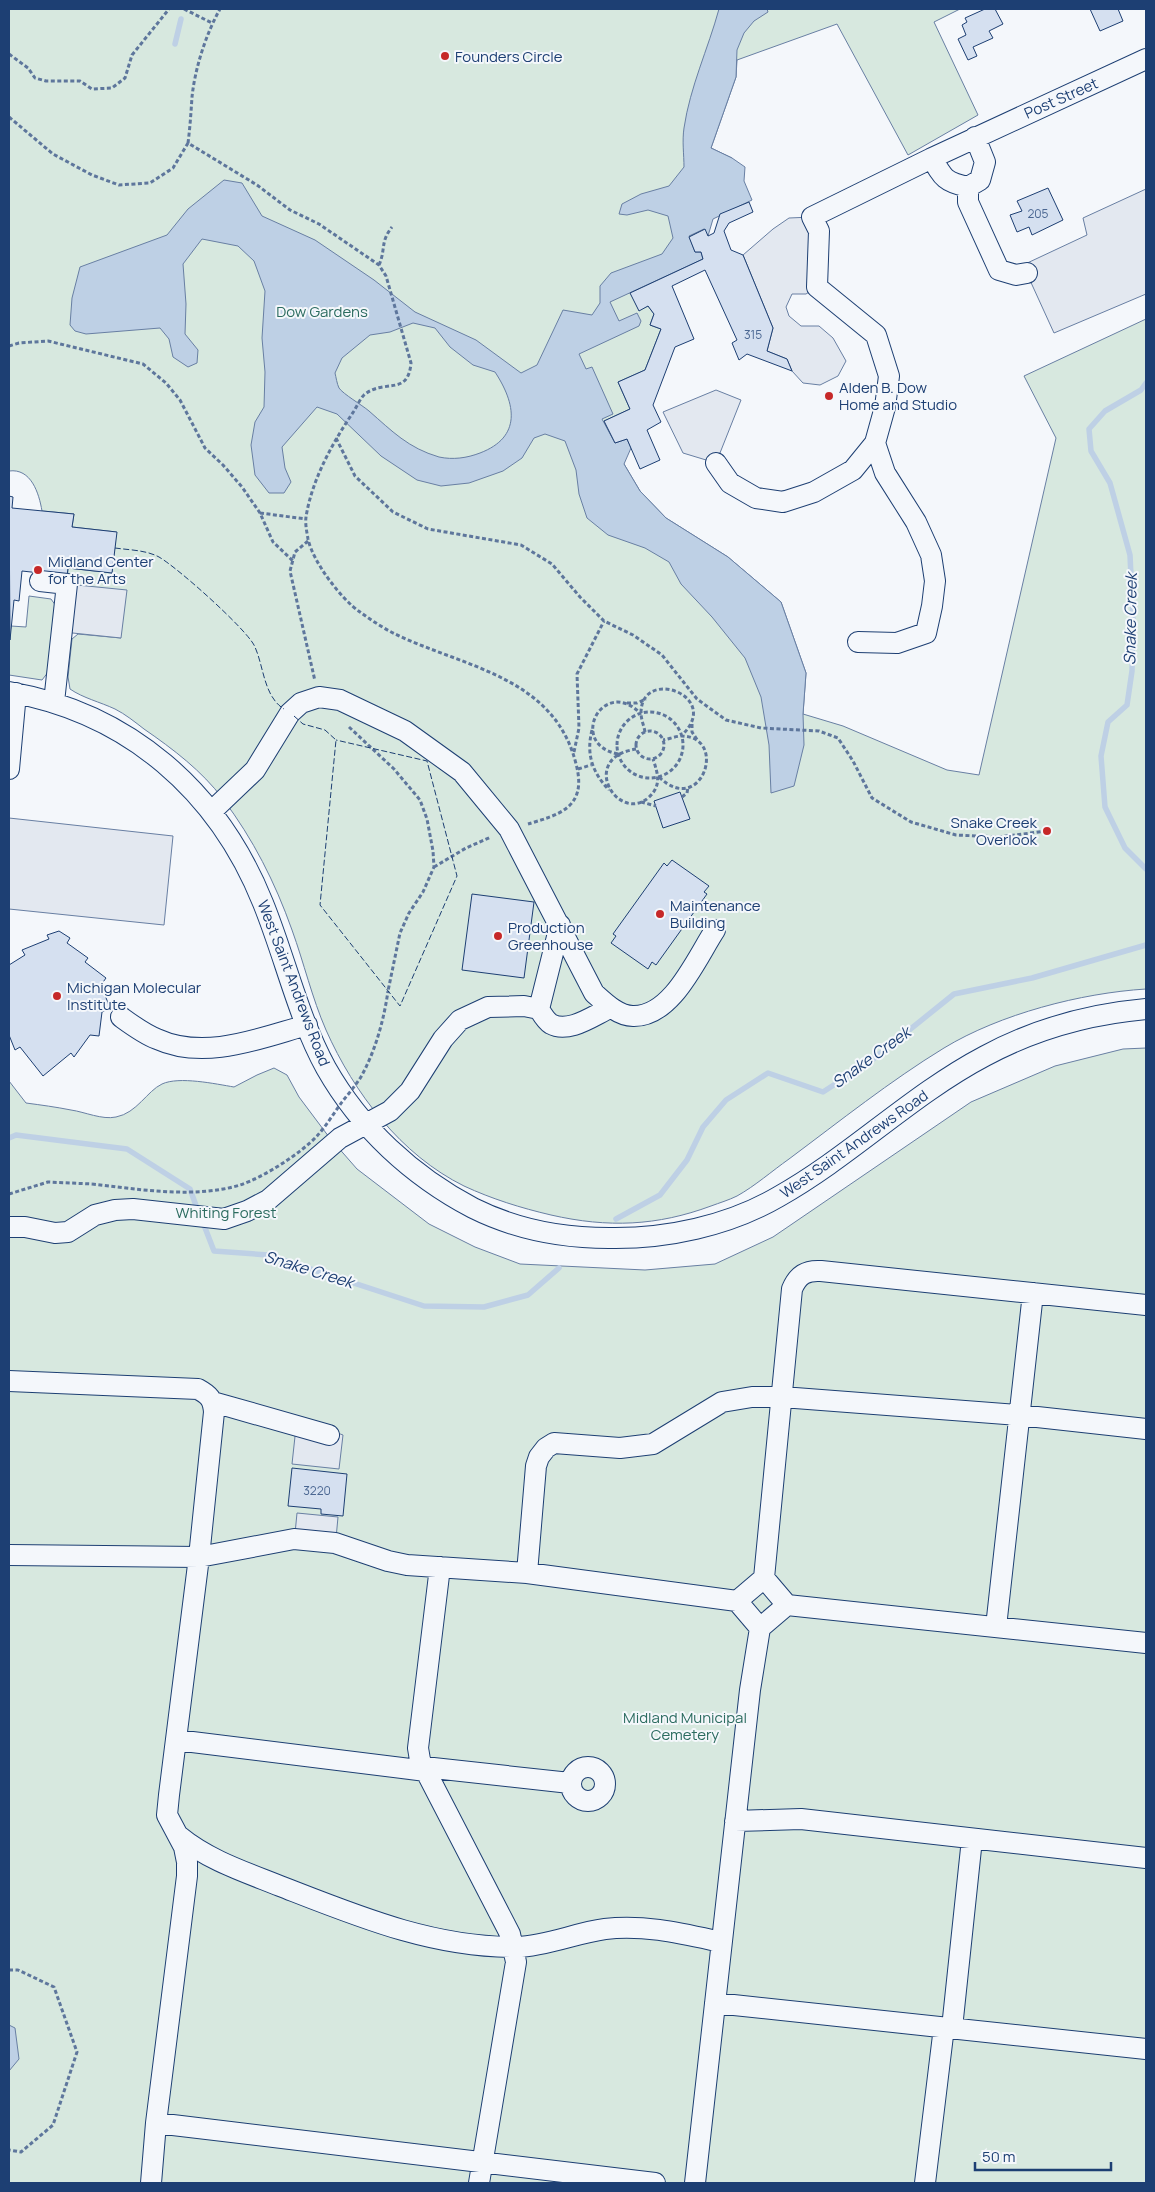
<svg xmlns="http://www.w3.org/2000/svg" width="1155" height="2192" viewBox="0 0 1155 2192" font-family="Manrope,sans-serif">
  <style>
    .green { fill: #d7e8df; stroke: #687fa3 }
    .parking { fill: #e3e8f0; stroke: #687fa3 }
    .water { fill: #bed0e5; stroke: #687fa3; fill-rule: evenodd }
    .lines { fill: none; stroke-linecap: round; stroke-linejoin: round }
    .stream { stroke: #bed0e5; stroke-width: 5.5 }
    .building { fill: #d5e0f0; stroke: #1d3f73 }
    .minor-casing { stroke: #1d3f73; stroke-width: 22 }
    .path { stroke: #5e769c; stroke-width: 3; stroke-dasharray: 4 2.5; stroke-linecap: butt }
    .minor { stroke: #f4f7fb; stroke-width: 20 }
    .path-bridge { stroke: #5e769c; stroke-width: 3; stroke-dasharray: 4 2.5; stroke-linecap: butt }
    .fence { stroke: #1d3f73; stroke-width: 1; stroke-dasharray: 6 2.5; stroke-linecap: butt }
    .poi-dot { fill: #c62828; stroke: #f4f7fb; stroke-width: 2 }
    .labels { text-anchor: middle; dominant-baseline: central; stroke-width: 4; stroke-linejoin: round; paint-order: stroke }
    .number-label { font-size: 12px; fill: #4b6792 }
    .poi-label { font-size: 15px; fill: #1d3f73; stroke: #f4f7fb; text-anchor: start }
    .street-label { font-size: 15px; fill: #1d3f73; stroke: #f4f7fb }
    .park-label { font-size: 15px; fill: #2c6c60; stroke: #f4f7fb }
    .water-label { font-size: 16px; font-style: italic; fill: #1d3f73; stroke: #f4f7fb }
  </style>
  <rect width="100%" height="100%" fill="#f4f7fb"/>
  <path class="green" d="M9 9H960L934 22 978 115 908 155 837 24 737 60 736 77 711 148 732 158 705 229 689 237 695 252H701L703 259 631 293 639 310 648 306 654 314 650 325 661 329 645 370 618 382 630 409 604 421 624 464 640 491 666 518 728 557 781 602 806 673 803 714 843 726 947 770 979 775 1056 438 1024 376 1146 319V989C1081 993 1000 1014 944 1048 890 1081 840 1121 789 1159 772 1171 755 1186 737 1196 729 1200 719 1203 711 1206 657 1226 608 1228 551 1215 521 1208 492 1199 464 1186 401 1155 354 1093 326 1030 312 998 304 963 292 930 275 882 253 839 223 799 202 771 173 749 144 729 135 722 125 714 115 709 100 702 83 698 70 689L68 677 72 639 78 634 121 638 67 584 68 568 112 573 116 532 72 527 74 514 42 511C39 493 31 468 9 471Z
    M29 596 51 599 56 606 49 671 42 680 9 675V640L11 626 26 627Z
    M1146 1048V2183H9V1081L26 1103C41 1105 56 1107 71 1110 85 1112 102 1120 116 1117 137 1113 147 1091 162 1084 179 1076 216 1084 234 1087L257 1075 274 1068 287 1075 299 1097 329 1137 357 1169 429 1224 475 1247 520 1264 645 1270 715 1264 773 1237 971 1102 1055 1066 1123 1049Z"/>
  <path class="parking" d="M1146 189V294L1054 333 1023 265 1087 235 1083 218Z
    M812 217 817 287 806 294H792L786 307 789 316 801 326H819L833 338 846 361 838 376 820 385 803 383 792 371 787 359 767 351 773 328 743 255 773 229 789 218Z
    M716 390 741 400 716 463 683 453 663 412Z
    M67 584 127 590 121 638 63 632Z
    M9 818 173 836 164 925 9 909Z
    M297 1418 343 1435 339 1469 292 1464Z
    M297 1513 338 1517 335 1549 294 1544Z"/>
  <path class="water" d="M719 9H767L768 12 754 21 744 33 737 50 736 77 711 148 732 158 745 167 744 181 752 200 713 219 708 236 704 229 689 236 695 252H701L703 259 610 302 619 321 637 313 641 321 639 326 579 354 586 369 592 367 613 414 602 419 615 443 627 439 631 448 624 464 640 491 666 518 728 557 781 602 806 673 803 714 804 745 794 786 771 793 769 745 761 697 745 658 712 617 681 584 669 562 645 548 608 535 587 518 579 494 576 470 565 441 545 434 534 438 522 458 503 471 469 483 441 486 417 480 381 456 337 414 317 407 282 447 285 468 291 482 284 493H269L255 475 251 445 255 422 264 407 265 372 262 338 265 291 254 261 238 246 202 239 183 264 186 304 185 334 198 350 197 363 188 367 173 357 169 339 160 328 86 334 75 331 70 325 72 298 80 267 167 235 188 209 224 180 242 183 262 216 315 240 374 280 415 312 476 340 521 373 537 365 563 310 592 315 600 303V286L611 273 662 254 673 238 668 216 648 210 627 215 619 214 622 204 641 194 669 186 684 167C684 155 682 141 684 128 690 87 708 49 719 9ZM413 323 435 328 450 347 473 365 495 372C516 404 522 437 480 453 467 458 453 460 439 457 408 448 392 431 369 411 362 405 343 394 339 388 337 384 336 377 335 373L342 358 370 335 390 332Z
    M9 2025 15 2028 19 2059 9 2071Z"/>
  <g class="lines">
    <path class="stream" d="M175 44 181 19
      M1146 383 1141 390 1105 411 1089 429 1091 451 1110 483 1130 555 1133 619 1132 671 1127 705 1108 722 1101 756 1105 807 1125 848 1146 869
      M9 1138 16 1135 127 1149 190 1189 198 1211
      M616 1219 660 1195 687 1160 703 1127 726 1100 768 1073 823 1092 872 1060 954 994 1032 978 1146 945
      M202 1220 214 1251 268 1255 424 1306 484 1307 528 1295 559 1268"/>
  </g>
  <path class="building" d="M985 9H995L1003 24 989 31 993 38 973 47 977 56 968 60 958 39 966 35 962 25 967 22 965 18Z
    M1090 9H1118L1123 21 1100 31Z
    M1048 188 1063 220 1032 235 1029 227 1017 232 1010 215 1022 211 1017 201Z
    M749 202 753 212 729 223 724 231 731 250 743 255 773 328 767 351 787 359 792 371 747 354 739 360 732 343 737 340 705 270 672 286 694 339 675 347 653 405 661 422 647 430 660 460 640 469 627 439 615 443 604 421 630 409 618 382 645 370 661 329 650 325 654 314 648 306 639 311 630 293 703 259 701 252H695L689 237 705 229 708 236 714 233 720 214Z
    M9 496 13 497 12 508 74 514 72 527 117 532 112 573 68 568 67 576 22 571 19 601 14 600 10 640Z
    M680 792 690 819 663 828 654 801Z
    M672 860 709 886 704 892 707 894 656 965 652 962 648 969 611 943 616 936 613 934 664 863 667 866Z
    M472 894 534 902 524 978 462 970Z
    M59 931 70 938 67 943 88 958 85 962 106 978 101 985 110 1008 102 1012 99 1036 90 1035 74 1057 71 1053 43 1076 20 1047 15 1050 9 1035V965L25 955 22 950 49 939 47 935Z
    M292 1468 347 1474 343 1516 321 1514V1509L288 1506Z"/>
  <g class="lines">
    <defs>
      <path id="minor" d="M975 137 985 162 980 180 968 187C945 182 943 178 932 158L1146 59
        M968 187V202L999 270 1016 275 1027 273
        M716 463 730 483 756 498 783 502 814 492 853 470 875 443 885 407 889 376 876 335 817 287 819 231 812 217 932 158
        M40 581 67 584 54 702
        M858 642 897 643 926 633 932 606 935 581 931 555 916 522 885 473 875 443
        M9 692C129 713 218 791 263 903 285 957 298 1017 326 1068 360 1128 412 1176 473 1208 515 1229 562 1238 609 1238 666 1239 728 1226 778 1197 851 1156 911 1095 985 1056 1035 1029 1090 1014 1146 1009
        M9 769 16 693
        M212 811 255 770 290 713 301 703 319 697 340 700 405 731 462 772 509 829 594 993C604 1002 618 1016 633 1016 672 1017 696 959 715 930
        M539 1009 560 925
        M121 1017C132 1025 144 1034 157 1039 205 1061 260 1038 307 1025
        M9 1227H25L55 1233 68 1232 95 1215 115 1210 133 1209 224 1219 247 1211 268 1200 340 1138 390 1111 410 1091 443 1039 460 1020 488 1007 524 1006 539 1009C542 1014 546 1021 551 1024 569 1034 594 1015 610 1008
        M9 1381 198 1389C209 1395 213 1399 214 1412L199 1557 169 1795 167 1815 184 1847 187 1862V1876L156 2123 151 2183
        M213 1402 329 1435
        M9 1555 199 1557 294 1539 335 1543 388 1561 407 1565 527 1573 737 1601
        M440 1567 418 1748 420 1760 510 1934 516 1962 479 2183
        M527 1573 536 1466 539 1457 546 1448 554 1443 620 1448 653 1444 722 1402 752 1397H782L1019 1415 1146 1429
        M764 1578 792 1289C798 1275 806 1270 821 1271L1146 1305
        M787 1605 1146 1643
        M996 1627 1033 1293
        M176 1740 426 1771
        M571 1784a17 17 0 1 1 34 0a17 17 0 1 1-34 0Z
        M424 1767 570 1783
        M735 1821 801 1819 1146 1858
        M179 1836C208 1860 245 1872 280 1886 357 1916 433 1948 517 1947 547 1946 575 1933 605 1929 644 1924 684 1934 721 1942
        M715 2003 1146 2049
        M952 2028 972 1839
        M156 2123 655 2183
        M695 2183 750 1690 760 1628 787 1605 764 1578 737 1601 760 1628
        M925 2183 944 2027"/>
    </defs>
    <use href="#minor" class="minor-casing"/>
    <path class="path" d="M184 9 212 23
      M9 54 28 68 35 78 46 81H80L92 89 112 88 125 78 132 55 169 9
      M9 117 53 154 92 175 119 185 150 183 173 168 188 143 257 185 290 210 319 224 379 265 386 276 411 363C408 397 384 378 364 395 360 399 357 406 354 411 333 442 312 479 306 517 305 524 307 533 308 539 313 562 341 599 360 612 371 620 383 628 395 634 466 668 557 677 577 768 586 808 558 815 528 824
      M188 143C190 128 191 112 192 97 195 68 206 34 220 9
      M379 265C386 249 380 242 392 227
      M9 346 19 343 48 341 143 364 166 383 180 400 205 448 223 465 242 487 260 513 273 542 293 561
      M336 438 355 476 393 512 428 529 521 545 552 564 580 597 604 621 633 635 662 655 697 699 726 720 761 728 819 731 838 738 853 761 872 798 911 822 956 835 999 837 1047 831
      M260 513 306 519
      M308 541 295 552 290 571 315 681
      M627 703H637L646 699
      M617 745a33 33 0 1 1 66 0a33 33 0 1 1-66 0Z
      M692 724V732L698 741
      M349 727 394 769 420 800 427 819 433 851 434 867 423 892 409 913 400 933 388 991
      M592 730C586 754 592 772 609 790
      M636 745a14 14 0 1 1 28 0a14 14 0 1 1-28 0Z
      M645 732C644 726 641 719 641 713 641 666 723 696 682 735
      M636 749C630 750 623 752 618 755 588 774 622 820 648 798 662 786 658 774 653 759
      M574 752 579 728 577 674 604 621
      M618 754C567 744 603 676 640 713
      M578 769 591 765
      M659 777C701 818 729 737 682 736 676 736 669 739 663 740
      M682 797 687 793 688 787
      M641 802 656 806
      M434 867 466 848 491 837
      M9 1194 48 1182 92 1184
      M9 1970H18L54 1987 77 2052 53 2125 21 2152 9 2150"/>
    <use href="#minor" class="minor"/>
    <path class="path-bridge" d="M92 1184C138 1189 194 1199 240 1185 264 1177 300 1154 317 1136 326 1126 334 1113 342 1102 349 1093 357 1084 362 1075 376 1049 384 1019 388 991"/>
    <path class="fence" d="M115 548C129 550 146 550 159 557 178 568 244 627 254 645 264 665 263 696 284 709
      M294 716 303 724 325 730 336 740 320 905 400 1006 457 876 427 761 336 740"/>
  </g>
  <g class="poi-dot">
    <circle cx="445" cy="56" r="5"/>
    <circle cx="829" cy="396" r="5"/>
    <circle cx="38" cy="570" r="5"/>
    <circle cx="1047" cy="831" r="5"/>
    <circle cx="660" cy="914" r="5"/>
    <circle cx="498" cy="936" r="5"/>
    <circle cx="57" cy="996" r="5"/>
  </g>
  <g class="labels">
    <g class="number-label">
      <text x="1038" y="213">205</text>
      <text x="753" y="334">315</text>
      <text x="317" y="1490">3220</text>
    </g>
    <g class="poi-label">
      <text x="455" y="56">Founders Circle</text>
      <text x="839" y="387">Alden B. Dow<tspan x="839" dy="17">Home and Studio</tspan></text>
      <text x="48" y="561">Midland Center<tspan x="48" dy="17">for the Arts</tspan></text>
      <text x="1037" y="822" text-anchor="end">Snake Creek<tspan x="1037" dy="17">Overlook</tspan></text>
      <text x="670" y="905">Maintenance<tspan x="670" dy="17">Building</tspan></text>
      <text x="508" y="927">Production<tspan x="508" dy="17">Greenhouse</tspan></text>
      <text x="67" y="987">Michigan Molecular<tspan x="67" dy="17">Institute</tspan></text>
    </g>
    <g class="street-label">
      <text transform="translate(1061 98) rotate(-24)">Post Street</text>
      <text transform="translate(294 983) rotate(69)">West Saint Andrews Road</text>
      <text transform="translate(854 1144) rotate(-35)">West Saint Andrews Road</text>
    </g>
    <g class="park-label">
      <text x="322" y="311">Dow Gardens</text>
      <text x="226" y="1212">Whiting Forest</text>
      <text x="685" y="1717">Midland Municipal<tspan x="685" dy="17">Cemetery</tspan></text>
    </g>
    <g class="water-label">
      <text transform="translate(1130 619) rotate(-89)">Snake Creek</text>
      <text transform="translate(871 1057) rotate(-36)">Snake Creek</text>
      <text transform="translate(309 1269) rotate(17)">Snake Creek</text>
    </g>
  </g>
  <rect width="1155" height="2192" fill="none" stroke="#1d3f73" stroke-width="20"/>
  <path d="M975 2162v8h136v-8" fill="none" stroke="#1d3f73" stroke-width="2.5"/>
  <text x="982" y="2162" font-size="15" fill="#1d3f73" stroke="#f4f7fb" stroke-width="4" paint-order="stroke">50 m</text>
</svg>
